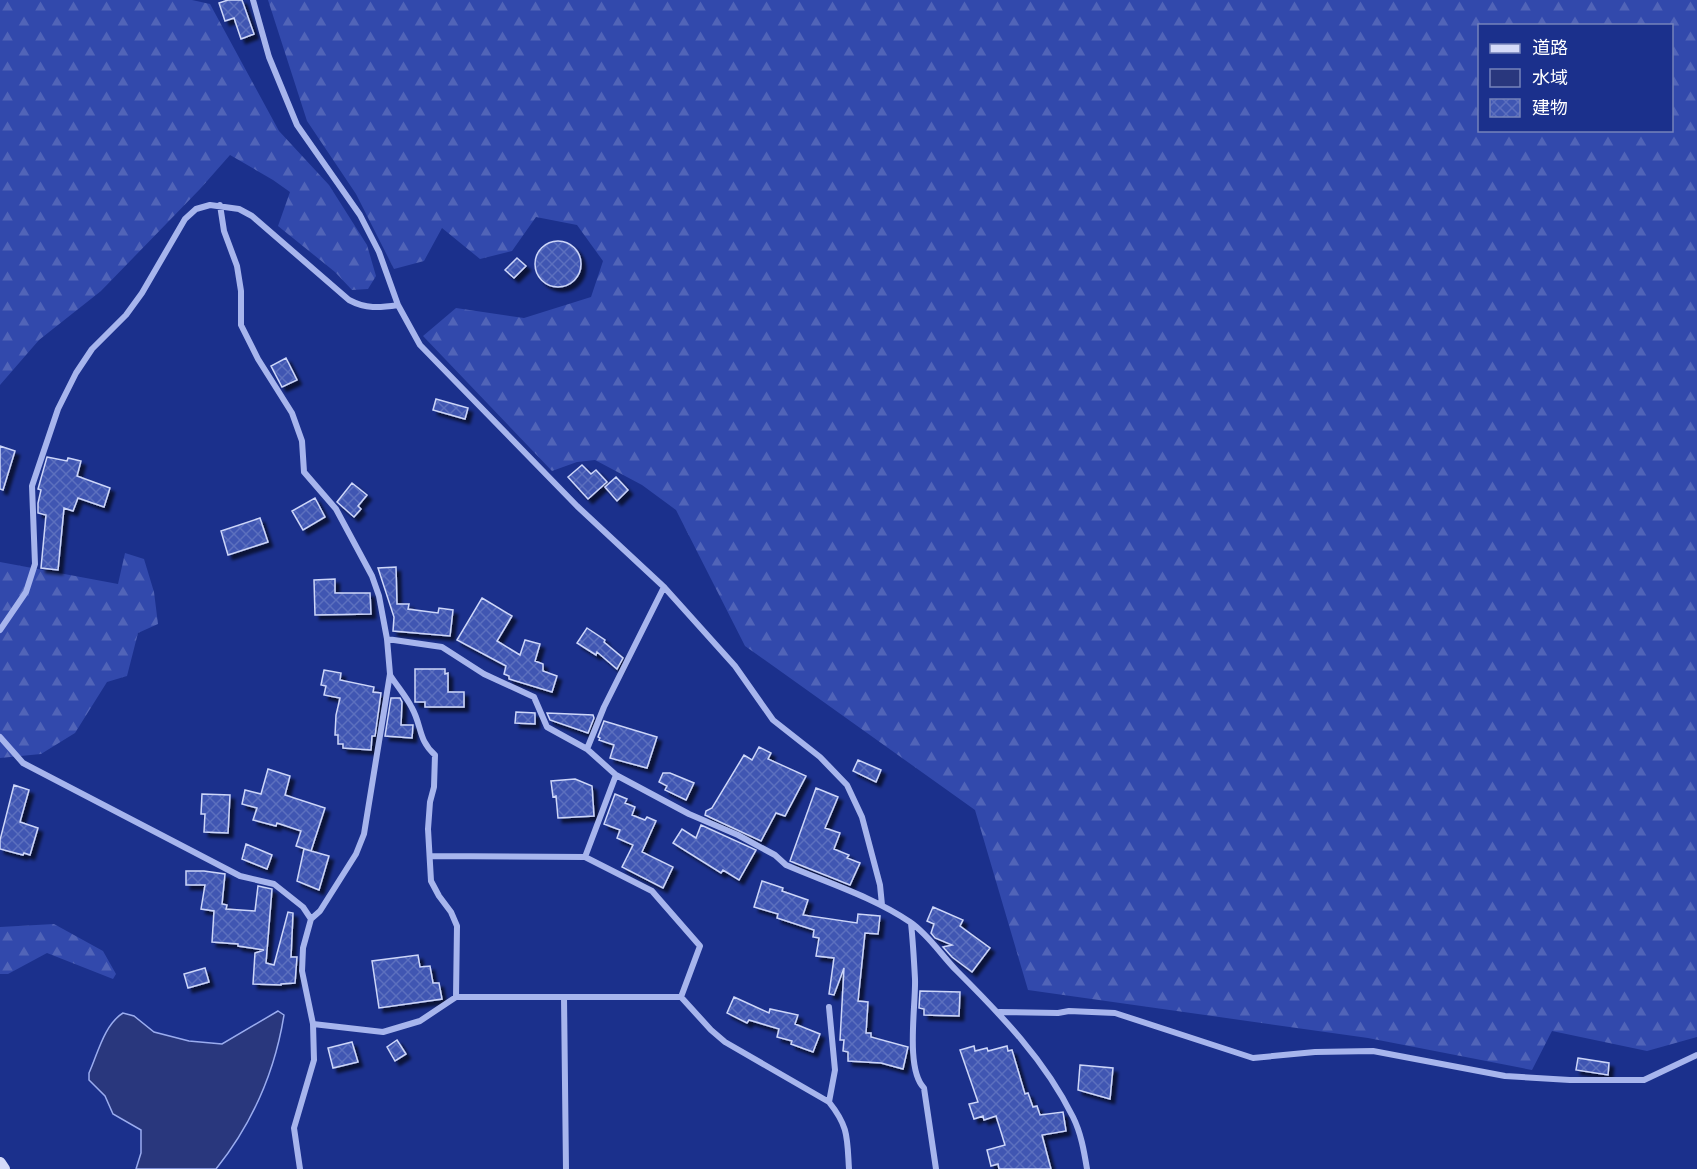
<svg xmlns="http://www.w3.org/2000/svg" width="1697" height="1169" viewBox="0 0 1697 1169" font-family="'Sofia Sans Condensed','Noto Sans JP',sans-serif">
  <style>
    .forest { fill: url(#forest-firs); fill-rule: evenodd }
    .water { fill: #29377d; stroke: #9aacef; stroke-width: 1.5 }
    .building { fill: url(#building-cross-hatch); stroke: #cdd6f9; stroke-width: 1.5; filter: url(#shadow) }
    .lines { fill: none; stroke-linecap: round; stroke-linejoin: round }
    .minor { stroke: #a7b5ed; stroke-width: 6 }
    .secondary { stroke: #d4daf9; stroke-width: 12 }
  </style>
  <defs>
    <pattern id="forest-firs" width="22" height="20" patternUnits="userSpaceOnUse" patternTransform="scale(1.5)"><rect width="22" height="20" fill="#3249ac"/><path d="M5 1l3.5 6h-7zM16 11l3.5 6h-7z" fill="#5164b8"/></pattern>
    <pattern id="building-cross-hatch" width="8" height="8" patternUnits="userSpaceOnUse" patternTransform="scale(1.5)"><rect width="8" height="8" fill="#3f56b2"/><path d="M0 0l8 8M0 8l8-8" fill="none" stroke="#5c6fbe"/></pattern>
    <filter id="shadow"><feDropShadow dx="4.5" dy="4.5" stdDeviation="1.5" flood-color="#0009"/></filter>
  </defs>
  <rect width="100%" height="100%" fill="#1b308c"/>
  <path class="forest" d="M0 0H192L210 4 279 131 329 185 367 245 376 276 368 289 352 290 335 272 278 226 290 192 273 180 230 155 200 189 101 291 39 340 0 385Z
    M268 0H1697V1037L1647 1051 1552 1031 1532 1070 1368 1038 1028 990 975 810 745 646 676 510 642 485 595 460 577 462 552 471 423 336 456 308 524 318 591 297 603 261 577 225 536 217 512 251 480 259 442 228 424 261 394 269 356 194 307 121ZM1480 26H1672V130H1480Z
    M125 553 144 559 154 592 158 624 138 633 127 676 107 682 75 733 41 754 0 758V562L118 584Z
    M54 924 103 951 116 974 113 979 47 953 8 974H0V927Z"/>
  <path class="water" d="M278 1011 284 1015C275 1071 252 1124 216 1169H136L141 1153V1130L113 1114 105 1096 89 1080V1073C98 1053 104 1025 123 1013L134 1016 154 1032 189 1041 222 1044Z"/>
  <path class="building" d="M228 0H242L254 34 241 39 234 18 225 21 219 3Z
    M535 264a23 23 0 1 1 46 0a23 23 0 1 1-46 0Z
    M517 258 526 266 514 278 505 270Z
    M286 358 297 380 282 387 271 366Z
    M436 399 468 408 465 419 433 410Z
    M0 446 15 451 3 490 0 489Z
    M47 457 67 461 68 458 81 461 77 476 110 488 104 507 78 498 73 511 64 508 58 570 41 568 46 515 38 513V503L41 490 38 489Z
    M582 465 591 474 596 470 607 482 588 499 568 477Z
    M616 477 628 490 617 501 605 487Z
    M352 483 367 495 358 506 361 509 354 517 337 502Z
    M315 498 325 517 303 530 292 511Z
    M260 518 268 542 228 555 221 531Z
    M396 567 397 604H409L408 609 438 613 439 608 453 610 450 636 393 631 394 617 378 568Z
    M335 579V593H370L371 614 315 615 314 580Z
    M482 598 512 616 497 641 520 655 525 640 540 644 535 661 543 664V671L557 676 552 692 509 679V676L504 674 506 666 457 640Z
    M587 628 605 640 604 642 623 658 617 669 597 652 596 655 577 643Z
    M415 669H445V674L448 673V692H464V707H425V702H415Z
    M324 670 341 673 340 680 374 687 373 692 381 693 375 736H372L371 750 343 748V744H338V735H335L336 715 340 698 324 695 326 686 321 685Z
    M391 698H400L402 702 401 725H413L412 738 385 736Z
    M516 712 535 713V724L515 723Z
    M547 713 593 715 594 718 588 733 550 720Z
    M604 721 657 737 647 768 610 758 614 745 599 740 600 738 598 737Z
    M759 747 771 753 768 759 806 776 785 816 776 813 761 841 705 815 706 811 712 808 744 755 752 760Z
    M858 760 881 770 876 782 853 771Z
    M268 769 290 776 285 795 325 808 311 851 296 846 301 831 277 823 276 826 253 820 257 808 242 804 245 790 261 794Z
    M663 773H670L694 783 686 800 665 790 667 786 659 782Z
    M575 779 592 786 594 816 558 818 556 796 553 797 551 781Z
    M14 785 29 790 20 822 38 828 30 855 24 853 23 855 0 849V840Z
    M816 788 838 797 825 828 840 833 834 849 849 855 847 858 860 863 850 885 790 861Z
    M202 794 230 795 228 833 204 832 205 814H201Z
    M615 794 627 799 625 803 635 807 632 815 645 820 647 817 656 821 642 852 673 867 663 888 622 867 633 845 617 838 620 830 604 824Z
    M701 825 756 850 739 880 723 870 721 873 673 843 682 829 696 838Z
    M246 844 272 855 267 869 242 859Z
    M304 849 329 856 319 890 297 881Z
    M186 871H204L225 874 222 904 227 905 226 909 255 911 258 886 272 889 266 963 274 965 288 912 293 913 291 957H297L295 983 281 984V985L253 984 255 953 264 950 238 946V944L212 942 214 911 201 909 205 885H186Z
    M762 881 783 888 782 891 808 900 803 915 857 923 858 914 880 916 878 934 865 933 858 1001 868 1002 866 1033H871V1037L908 1047 903 1069 881 1063 848 1061V1052L843 1051 844 1040H840L844 968 834 995 829 994 834 958 816 956 819 938 813 937 814 930 777 918 778 914 754 907Z
    M933 907 963 920 960 926 990 948 972 972 952 957 943 947 952 945 935 938 931 933 934 924 927 921Z
    M418 955 420 967 430 966 433 983H439L442 999 379 1008 372 961Z
    M205 968 209 982 188 988 184 974Z
    M920 991 960 992 959 1016 924 1015V1009L919 1008Z
    M734 997 769 1013 770 1009 798 1015 795 1024 820 1034 813 1052 791 1044 792 1041 777 1037 779 1029 749 1020 747 1023 727 1013Z
    M397 1040 406 1054 395 1061 387 1047Z
    M352 1042 358 1062 333 1068 328 1048Z
    M974 1046 975 1051 987 1048 988 1051 1007 1046 1008 1051 1012 1050 1025 1094 1028 1093 1033 1107 1037 1106 1040 1115 1063 1112 1066 1131 1042 1135 1051 1169H999L998 1164 991 1166 987 1150 1005 1145 996 1116 984 1120 983 1116 974 1119 969 1104 978 1102 960 1050Z
    M1578 1058 1609 1063 1608 1075 1576 1070Z
    M1080 1065 1113 1068 1110 1099 1078 1090Z"/>
  <g class="lines">
    <path class="minor" d="M253 0 269 57 297 125 360 215 379 252 398 305 420 345 577 506 664 587 735 666 773 720 820 757 847 785 862 817 880 885 882 905
      M220 205 224 231 237 266 241 291V325L258 359 292 413 302 441 304 472 336 509 372 576 379 596 387 639 390 674 364 834 356 854 320 911 311 919 303 948 302 971 313 1024 314 1060 294 1128 300 1169
      M0 630 26 592 35 564 32 486 58 409 76 373 92 349 126 315 142 293 185 219 196 209 210 205 239 209 252 216 349 300C366 309 379 308 398 305
      M387 639 442 647 484 674 534 697 547 727 587 749 616 775 689 814 738 835 775 855 786 865C828 883 873 897 910 922 929 935 941 955 957 971 1001 1015 1045 1060 1073 1117 1081 1133 1084 1151 1087 1169
      M390 675C397 686 406 696 412 708 422 726 418 740 435 755L434 787 430 802 428 829 431 881 439 896 451 912 457 926 456 997
      M0 737 23 763 240 876 274 884 303 907 311 919
      M587 749 604 707 664 587
      M616 775 585 857 652 891 700 946 681 997
      M431 856 585 857
      M911 923C913 942 914 960 915 979 916 1005 905 1069 924 1088L936 1169
      M564 997 566 1169
      M829 1007 835 1070 829 1102
      M999 1012 1058 1013 1069 1011 1115 1013 1253 1058 1315 1052 1373 1051 1505 1076 1570 1080H1644L1697 1055
      M313 1024 383 1032 420 1021 456 997H681L711 1030 725 1042 829 1102C849 1127 847 1138 849 1169"/>
    <path class="secondary" d="M0 1163 4 1169"/>
  </g>
  <rect x="1478" y="24" width="195" height="108" fill="#1b308c" stroke="#7683ba" stroke-width="1.5"/>
  <rect x="1490" y="44" width="30" height="9" fill="#d4daf9" stroke="#7683ba" stroke-width="1.5"/>
  <text x="1532" y="54" font-size="18" fill="#ffffff">道路</text>
  <rect x="1490" y="69" width="30" height="18" fill="#29377d" stroke="#7683ba" stroke-width="1.5"/>
  <text x="1532" y="84" font-size="18" fill="#ffffff">水域</text>
  <rect x="1490" y="99" width="30" height="18" fill="url(#building-cross-hatch)" stroke="#7683ba" stroke-width="1.5"/>
  <text x="1532" y="114" font-size="18" fill="#ffffff">建物</text>
</svg>
